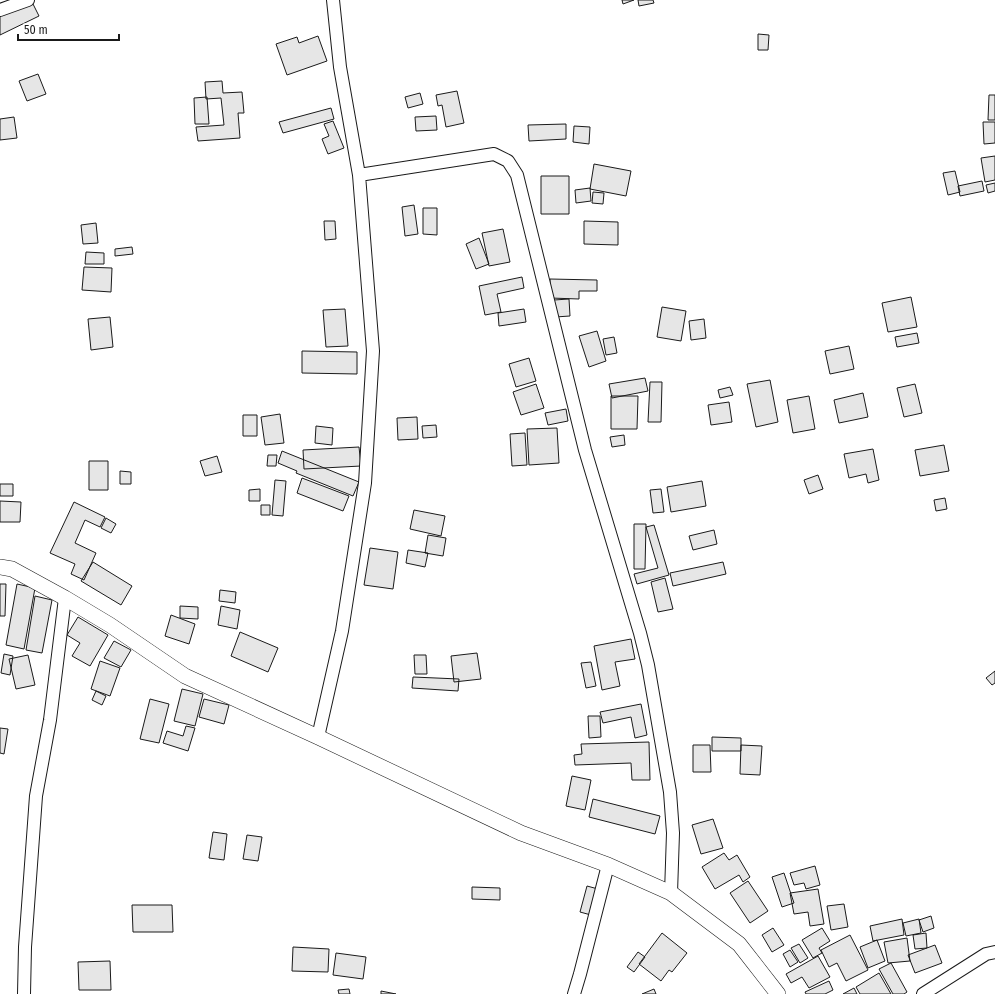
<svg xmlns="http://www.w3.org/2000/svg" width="995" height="994" viewBox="0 0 995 994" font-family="'Fira Sans Condensed',sans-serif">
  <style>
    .building { fill: #e6e6e6; stroke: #1a1a1a }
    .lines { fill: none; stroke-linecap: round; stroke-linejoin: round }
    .minor-casing { stroke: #1a1a1a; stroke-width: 14 }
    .tertiary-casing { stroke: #1a1a1a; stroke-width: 16 }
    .minor { stroke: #fff; stroke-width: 12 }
    .tertiary { stroke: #fff; stroke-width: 15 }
  </style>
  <rect width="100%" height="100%" fill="#fff"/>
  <path class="building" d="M31 0 39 16 0 35V15Z
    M622 0H634L623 4Z
    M638 0H653L654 3 639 6Z
    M758 34 769 35 768 50H758Z
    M318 36 327 61 287 75 276 44 297 37 299 43Z
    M38 74 46 94 27 101 19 81Z
    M222 81 223 93 242 92 244 113H238L240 138 198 141 196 127 224 125 221 98 206 99 205 82Z
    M457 91 464 123 446 127 442 105 438 106 436 95Z
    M420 93 423 104 408 108 405 97Z
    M989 95H995V120H988Z
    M207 97 209 124H195L194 98Z
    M331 108 334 119 283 133 279 122Z
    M436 116 437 130 416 131 415 117Z
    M14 117 17 138 0 140V119Z
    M333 121 344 148 328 154 322 139 329 136 324 124Z
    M983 122H995V143L984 144Z
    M566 124V139L529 141 528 125Z
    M574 126 590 127 589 144 573 142Z
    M995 156V180L985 182 981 158Z
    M594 164 631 171 626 196 590 189Z
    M955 171 960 192 948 195 943 173Z
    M541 176H569V214H541Z
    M982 181 984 191 960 196 958 186Z
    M995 183V191L988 193 986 185Z
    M590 188 591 201 576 203 575 190Z
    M593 192 604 193 603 204 592 203Z
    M414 205 418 234 405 236 402 207Z
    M423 208H437V235L423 234Z
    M324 221H335L336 239 325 240Z
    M584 221 618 222V245L584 244Z
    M96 223 98 243 83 244 81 225Z
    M503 229 510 262 489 266 482 233Z
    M479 238 489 264 476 269 466 244Z
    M132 247 133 254 115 256V249Z
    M86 252 104 253V264H85Z
    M84 267 112 268 111 292 82 290Z
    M522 277 524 288 497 294 501 312 485 315 479 286Z
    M550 279 597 280V291H579V299L550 298Z
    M911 297 917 327 888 332 882 303Z
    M569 299 570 316 555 317 554 300Z
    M662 307 686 311 681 341 657 337Z
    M345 309 348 346 326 347 323 310Z
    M524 309 526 322 499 326 498 313Z
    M110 317 113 347 91 350 88 319Z
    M704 319 706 338 691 340 689 321Z
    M597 331 606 361 589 367 579 336Z
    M917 333 919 343 897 347 895 337Z
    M614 337 617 353 606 355 603 339Z
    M849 346 854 369 830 374 825 351Z
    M302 351 357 352V374L302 373Z
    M529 358 536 381 516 387 509 364Z
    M645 378 648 391 612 398 609 384Z
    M770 380 778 422 756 427 747 384Z
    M650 382H662L661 422H648Z
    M536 384 544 408 521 415 513 392Z
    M915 384 922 413 904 417 897 388Z
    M730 387 733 395 720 398 718 390Z
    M863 393 868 417 839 423 834 400Z
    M611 396H638L637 429H611Z
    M809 396 815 429 793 433 787 400Z
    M729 402 732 422 711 425 708 405Z
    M566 409 568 421 548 425 545 413Z
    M280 414 284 443 265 445 261 417Z
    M243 415H257V436H243Z
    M417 417 418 439 398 440 397 418Z
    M436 425 437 437 423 438 422 426Z
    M316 426 333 428 332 445 315 443Z
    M557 428 559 463 529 465 527 429Z
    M525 433 527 465 512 466 510 434Z
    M624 435 625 445 612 447 610 437Z
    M944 445 949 471 920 476 915 450Z
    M359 447 361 466 304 469 303 450Z
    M873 449 879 480 868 483 866 474 849 478 844 454Z
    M282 451 359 482 353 496 296 473 297 471 278 463Z
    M268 455H277L276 466H267Z
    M217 456 222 472 205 476 200 461Z
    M89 461H108V490H89Z
    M120 471 131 472V484H120Z
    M818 475 823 489 809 494 804 480Z
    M302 478 349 496 343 511 297 493Z
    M275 480 286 481 283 516 272 515Z
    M702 481 706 506 671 512 667 487Z
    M0 484H13V496H0Z
    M260 489V501H249V490Z
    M661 489 664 512 653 513 650 490Z
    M945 498 947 509 936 511 934 500Z
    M0 501 21 502 20 522H0Z
    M74 502 105 517 100 527 85 520 75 543 96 553 84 580 71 574 75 564 50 553Z
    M261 505H270V515H261Z
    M414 510 445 516 441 536 410 529Z
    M106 518 116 524 111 533 101 528Z
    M634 524H646L645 569H634Z
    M654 525 669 575 637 584 634 574 658 568 646 527Z
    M714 530 717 544 693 550 689 536Z
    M428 535 446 538 443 556 425 553Z
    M370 548 398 552 393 589 364 585Z
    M408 550 428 553 425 567 406 563Z
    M93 562 132 586 121 605 81 581Z
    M723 562 726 574 673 586 670 573Z
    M665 578 673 609 658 612 651 582Z
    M0 584H6L5 616H0Z
    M17 584 35 588 24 649 6 645Z
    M220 590 236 592 235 603 219 601Z
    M35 596 52 600 42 653 26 650Z
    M180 606 198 607V619L180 618Z
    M221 606 240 610 237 629 218 625Z
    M171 615 195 624 189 644 165 636Z
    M78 617 108 635 90 666 72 656 80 643 67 635Z
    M240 632 278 648 268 672 231 656Z
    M631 639 635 659 615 662 620 686 602 690 594 646Z
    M114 641 131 650 121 667 104 658Z
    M477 653 481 679 454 682 451 656Z
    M4 654 13 656 10 675 1 673Z
    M28 655 35 685 16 689 9 659Z
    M414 655H426L427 674H415Z
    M100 661 120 668 110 696 91 689Z
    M591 662 596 686 586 688 581 663Z
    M995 671V683L992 685 986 678Z
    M413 677 459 679 458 691 412 688Z
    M182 689 203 694 195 726 174 721Z
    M96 691 106 696 102 705 92 700Z
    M150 699 169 704 159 743 140 739Z
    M204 699 229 705 224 724 199 717Z
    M641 704 647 735 635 738 631 717 603 723 600 712Z
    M588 716H600L601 737 589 738Z
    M186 726 195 728 188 751 163 743 167 731 183 736Z
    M0 728 8 729 4 754 0 753Z
    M712 737 741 738V751H712Z
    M649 742 650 780H632L631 763 575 765 574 755 582 754 581 744Z
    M693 745H710L711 772H693Z
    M741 745 762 746 760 775 740 774Z
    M572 776 591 780 585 810 566 806Z
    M593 799 660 816 655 834 589 817Z
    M713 819 723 848 701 854 692 825Z
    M213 832 227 834 224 860 209 858Z
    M247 835 262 837 258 861 243 859Z
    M724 853 729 860 737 855 750 877 743 882 739 875 715 889 702 867Z
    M815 866 820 885 806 889 804 883 794 885 790 873Z
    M784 873 794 903 782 907 772 877Z
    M748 881 768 911 750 923 730 893Z
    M587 886 598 889 591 915 580 912Z
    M472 887 500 888V900L472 899Z
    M818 889 824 924 810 926 808 912 794 914 790 893Z
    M844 904 848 927 831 930 827 906Z
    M132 905H172L173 932H133Z
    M931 916 934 928 923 932 919 920Z
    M902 919 904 935 873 941 870 926Z
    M919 919 921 933 906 936 903 923Z
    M773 928 784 945 772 952 762 935Z
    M822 928 830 941 819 948 822 953 813 958 802 940Z
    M662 933 687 953 672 972 669 970 661 981 639 964Z
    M926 933 927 948 915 949 913 935Z
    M850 935 868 970 846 981 837 963 829 967 821 950Z
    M907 938 910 961 888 963 884 942Z
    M877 940 885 961 868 968 860 947Z
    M799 944 808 958 800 963 791 948Z
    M935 945 942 963 915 973 908 955Z
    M293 947 329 949 328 972 292 971Z
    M790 950 798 962 790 967 783 954Z
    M638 952 645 957 634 972 627 967Z
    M336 953 366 957 363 979 333 975Z
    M818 956 830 977 809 988 802 977 791 983 786 974Z
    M110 961 111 990H79L78 962Z
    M891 963 907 992 904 994H893L879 969Z
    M879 973 891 994H860L856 987Z
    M829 981 833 990 825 994H806L805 992Z
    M854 988 857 994H843Z
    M349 989 350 994H339L338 990Z
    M654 989 656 994H642Z
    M381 991 396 994H381Z"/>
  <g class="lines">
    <defs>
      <path id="minor" d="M0 10 28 0
        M359 175 494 154 508 161 517 175 585 450 640 633 648 665 670 792 673 833 671 893
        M318 737 342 631 365 483 373 351 359 175 340 67 333 0
        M24 994 25 947 36 796 50 720 65 598
        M574 994 580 974 608 865
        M923 994 986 954 995 952"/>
      <path id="tertiary" d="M0 567 12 569 65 598 110 625 185 676 318 737 521 833 608 865 671 893 739 944 778 994"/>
    </defs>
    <use href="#minor" class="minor-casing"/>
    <use href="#tertiary" class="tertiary-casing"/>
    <use href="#minor" class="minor"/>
    <use href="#tertiary" class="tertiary"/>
  </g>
  <path d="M18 34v6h101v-6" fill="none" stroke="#1a1a1a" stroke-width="2"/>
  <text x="24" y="34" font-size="12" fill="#1a1a1a" stroke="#ffffff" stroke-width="3" paint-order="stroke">50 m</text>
</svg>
